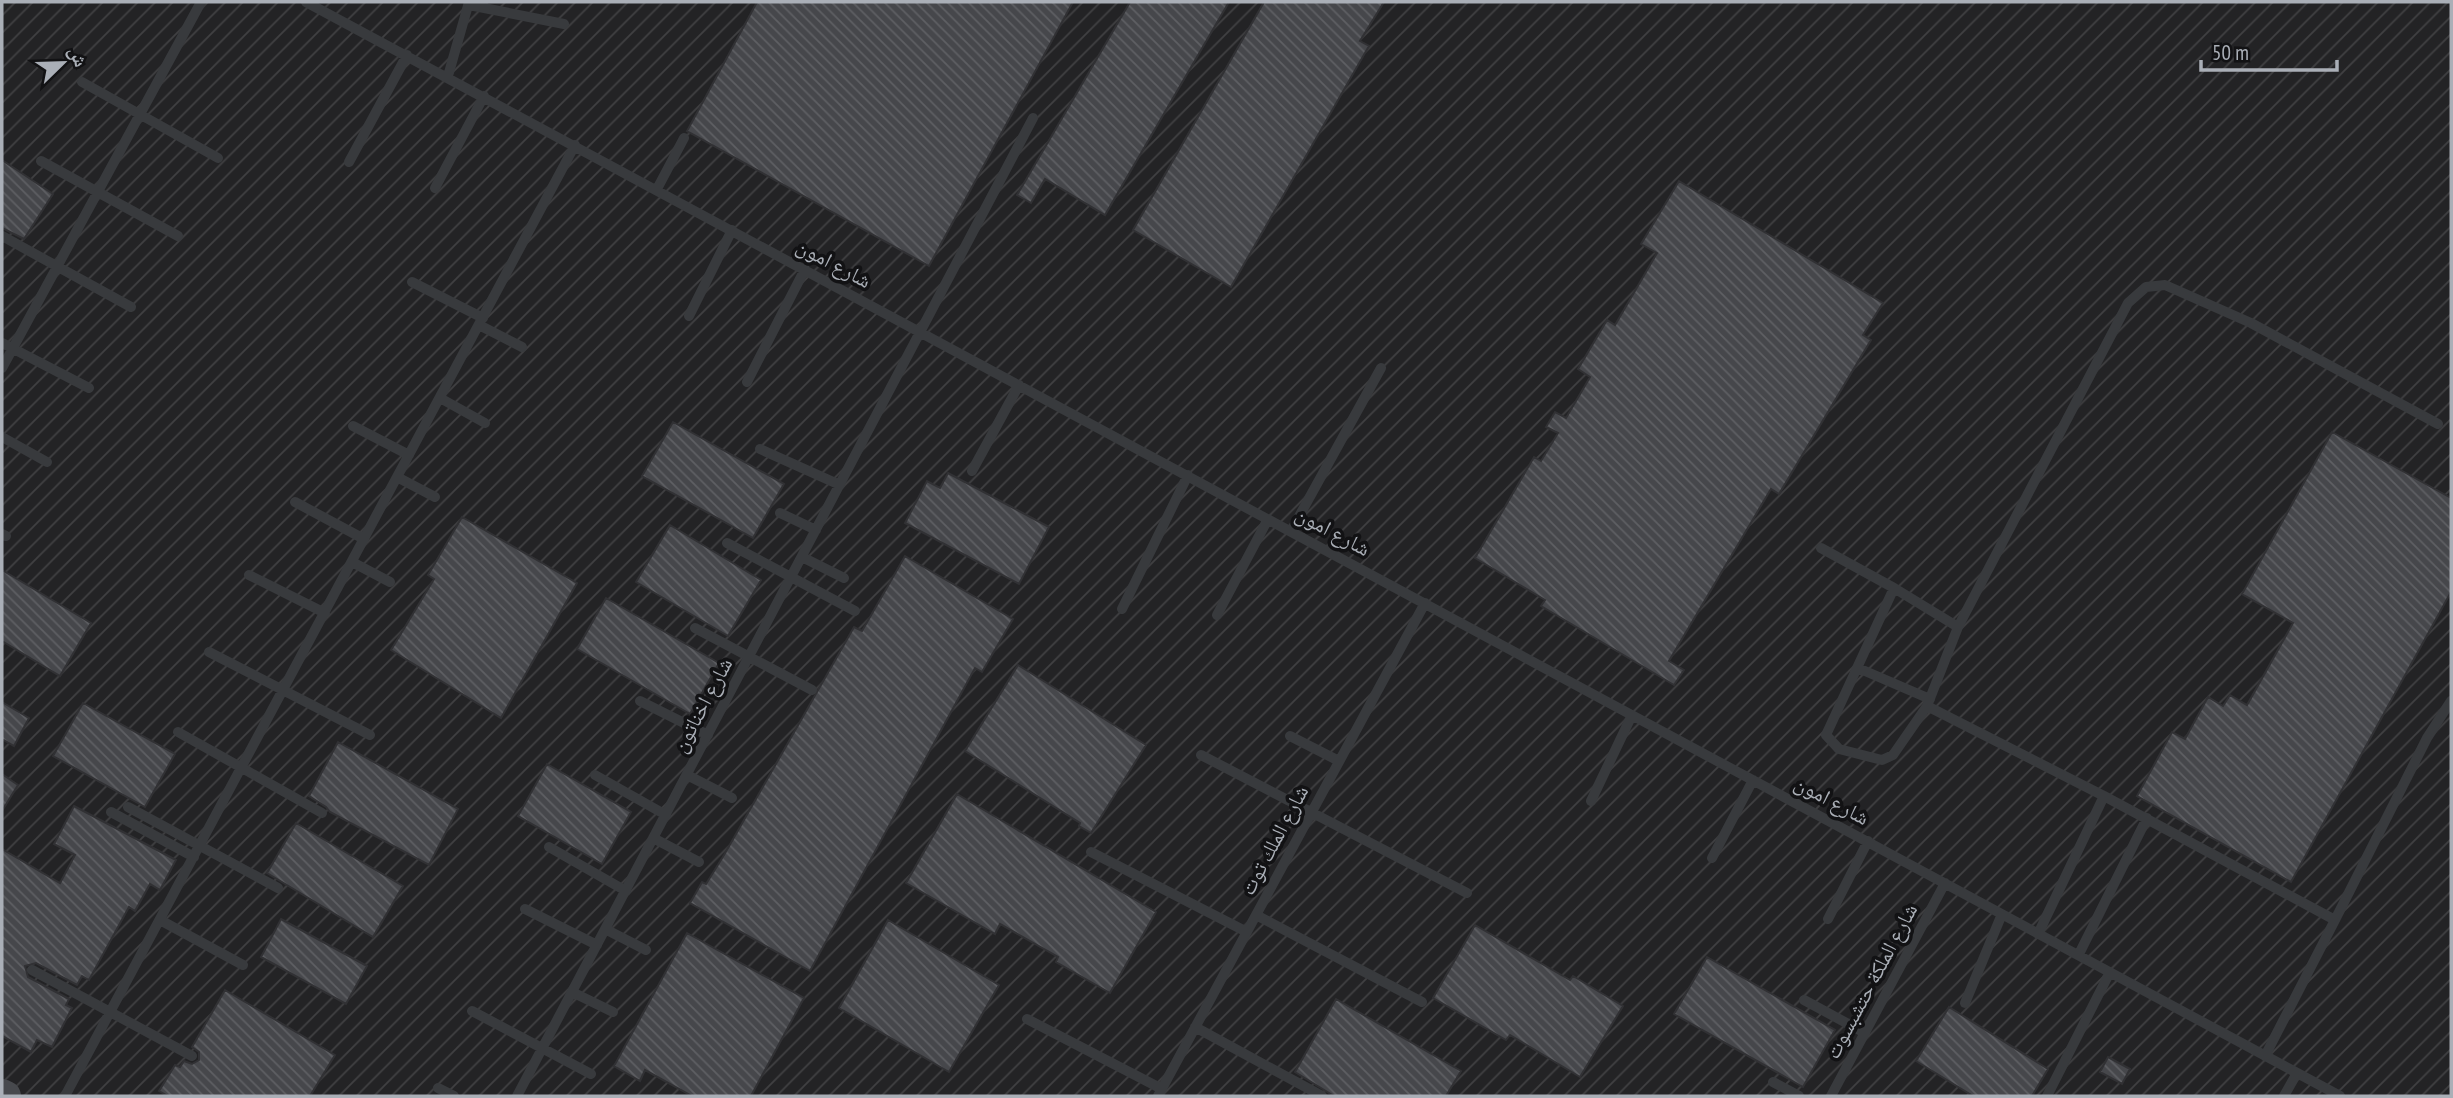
<svg xmlns="http://www.w3.org/2000/svg" width="2453" height="1098" viewBox="0 0 2453 1098" font-family="'PT Sans Narrow','Noto Naskh Arabic',sans-serif">
  <defs>
    <pattern id="industrial-furrows" width="10" height="10" patternUnits="userSpaceOnUse" patternTransform="scale(1.75)"><rect width="10" height="10" fill="#232325"/><path d="M-1 1l2-2M0 10L10 0M9 11l2-2" fill="none" stroke="#404042"/></pattern>
    <pattern id="building-back-hatch" width="6" height="6" patternUnits="userSpaceOnUse" patternTransform="scale(1.75)"><rect width="6" height="6" fill="#46474b"/><path d="M-1 5l2 2M0 0l6 6M5-1l2 2" fill="none" stroke="#5e5f63"/></pattern>
  </defs>
  <rect width="100%" height="100%" fill="#171719"/>
  <!-- industrial -->
  <path fill="url(#industrial-furrows)" d="M2 2H2451V1096H2Z"/>
  <!-- building -->
  <path fill="url(#building-back-hatch)" stroke="#313134" stroke-width="2" d="M757 2H1073L929 266 687 131Z
    M1130 2H1229L1105 215 1045 179 1031 203 1017 195Z
    M1264 2H1384L1360 41 1369 46 1231 287 1133 230Z
    M2 160 53 194 24 239 2 228Z
    M1679 181 1883 303 1863 335 1871 340 1779 494 1771 489 1669 661 1684 670 1674 685 1541 606 1545 600 1475 558 1534 457 1541 461 1558 433 1546 427 1555 412 1566 418 1590 377 1578 369 1607 320 1615 325 1657 253 1641 244Z
    M673 422 784 484 753 538 642 476Z
    M2332 432 2451 498V592L2291 882 2137 796 2172 732 2185 739 2208 697 2223 706 2230 695 2247 705 2293 623 2242 594Z
    M948 473 1049 527 1019 584 905 523 927 481 940 488Z
    M462 517 577 583 501 718 391 650 434 579 428 575Z
    M670 525 761 580 728 636 636 582Z
    M905 556 1013 619 982 672 975 668 810 971 690 903 702 882 706 884 724 855 854 627 862 631Z
    M2 570 91 623 60 676 2 641Z
    M606 598 719 663 690 714 577 649Z
    M1018 665 1146 745 1091 833 1079 826 1080 823 965 751Z
    M2 702 29 718 14 746 2 739Z
    M83 703 175 754 145 807 53 756Z
    M338 742 458 809 429 865 330 812 326 807 309 796Z
    M547 764 631 812 602 864 518 816Z
    M2 774 18 785 2 811Z
    M957 794 1156 912 1110 993 1056 962 1058 957 1000 924 995 934 906 883Z
    M74 806 176 860 160 890 150 884 135 911 129 907 89 980 82 976 77 985 36 963 25 966 28 977 69 999 66 1005 72 1008 52 1047 37 1040 31 1052 2 1036V849L60 883 75 855 54 844Z
    M296 823 403 886 373 937 267 873Z
    M281 919 367 966 346 1004 261 957Z
    M888 920 999 985 949 1072 839 1008Z
    M1475 925 1570 980 1573 976 1623 1006 1580 1077 1510 1035 1506 1040 1433 998Z
    M687 933 804 998 751 1096H692L645 1070 640 1081 614 1066Z
    M1707 957 1835 1030 1803 1087 1674 1014Z
    M225 990 335 1055 310 1096H168L159 1091 175 1065 180 1067 184 1061 192 1064 199 1060V1052L192 1047Z
    M1336 999 1461 1071 1446 1096H1334L1295 1072Z
    M1949 1007 2048 1069 2032 1096H1973L1916 1061Z
    M2108 1057 2130 1069 2122 1084 2100 1072Z"/>
  <g fill="none" stroke-linecap="round" stroke-linejoin="round">
    <!-- lane -->
    <path stroke="#383a3d" stroke-width="10" d="M306 2 2340 1096
      M469 5 564 24
      M448 76 469 2
      M82 82 218 158
      M41 161 178 236
      M349 162 407 55
      M435 188 484 96
      M657 189 684 138
      M2 236 131 307
      M412 282 483 318
      M689 316 732 230
      M479 325 522 347
      M2 343 89 388
      M2 368 201 2
      M747 382 805 269
      M440 398 485 423
      M2438 424 2251 323 2165 285 2146 287 2128 303 1958 627 1927 706 2104 796 2335 920 2427 738 2451 701
      M353 426 409 455
      M2 437 47 462
      M760 449 840 485
      M972 471 1019 385
      M397 477 435 497
      M295 502 364 539
      M780 513 816 530
      M1291 531 1381 368
      M2 534 6 536
      M727 543 855 611
      M1821 548 1894 588 1958 627
      M802 557 844 578
      M352 562 390 582
      M249 575 325 613
      M1894 588 1826 735 1839 749 1882 760 1893 755 1927 706
      M1122 609 1188 475
      M1217 615 1268 519
      M695 628 812 690
      M209 652 370 735
      M1858 668 1930 699
      M640 701 708 735
      M178 732 322 813
      M1290 736 1339 761
      M1201 755 1467 893
      M595 775 666 815
      M687 775 732 798
      M1591 801 1632 715
      M128 807 278 888
      M111 812 194 857
      M653 838 699 862
      M549 847 626 891
      M1091 852 1247 932
      M1712 858 1753 780
      M525 909 597 945
      M1256 915 1422 1002
      M1828 919 1868 841
      M160 920 243 965
      M605 929 646 950
      M2038 934 2104 796
      M2079 954 2147 818
      M32 970 192 1056
      M572 992 613 1012
      M1804 1000 1865 1033
      M1965 1003 2002 914
      M472 1011 591 1074
      M1027 1019 1162 1089
      M1195 1027 1322 1096
      M2265 1056 2335 920
      M1773 1082 1799 1096
      M438 1088 454 1096
      M65 1096 575 145
      M517 1096 1033 118
      M1158 1096 1425 603
      M1831 1096 1945 883
      M2047 1096 2110 972
      M2284 1096 2297 1073"/>
    <!-- secondary -->
    <path stroke="#47494d" stroke-width="30" d="M2 1094 6 1096"/>
  </g>
  <g text-anchor="middle" dominant-baseline="central" stroke-width="7" stroke-linejoin="round" paint-order="stroke">
    <!-- street labels -->
    <g font-size="21" fill="#aaafb7" stroke="#121214">
      <text transform="translate(834 263) rotate(28)">شارع امون</text>
      <text transform="translate(1333 531) rotate(28)">شارع امون</text>
      <text transform="translate(702 705) rotate(-62)">شارع اخناتون</text>
      <text transform="translate(1832 800) rotate(28)">شارع امون</text>
      <text transform="translate(1274 840) rotate(-62)">شارع الملك توت</text>
      <text transform="translate(1871 981) rotate(-62)">شارع الملكة حتشبسوت</text>
    </g>
  </g>
  <!-- border -->
  <rect width="2453" height="1098" fill="none" stroke="#aaafb7" stroke-width="7"/>
  <!-- north arrow -->
  <g transform="translate(63 63) rotate(67)" stroke="#121214" stroke-width="5" paint-order="stroke">
  <path d="M0-5L12 26L0 18L-12 26Z" fill="#aaafb7"/>
  <text y="-10" font-size="19" font-weight="bold" text-anchor="middle" fill="#aaafb7">ش</text>
  </g>
  <!-- scale -->
  <path d="M2201 60v10h136v-10" fill="none" stroke="#aaafb7" stroke-width="3.5"/>
  <text x="2212" y="60" font-size="21" fill="#aaafb7" stroke="#121214" stroke-width="5" paint-order="stroke">50 m</text>
</svg>
